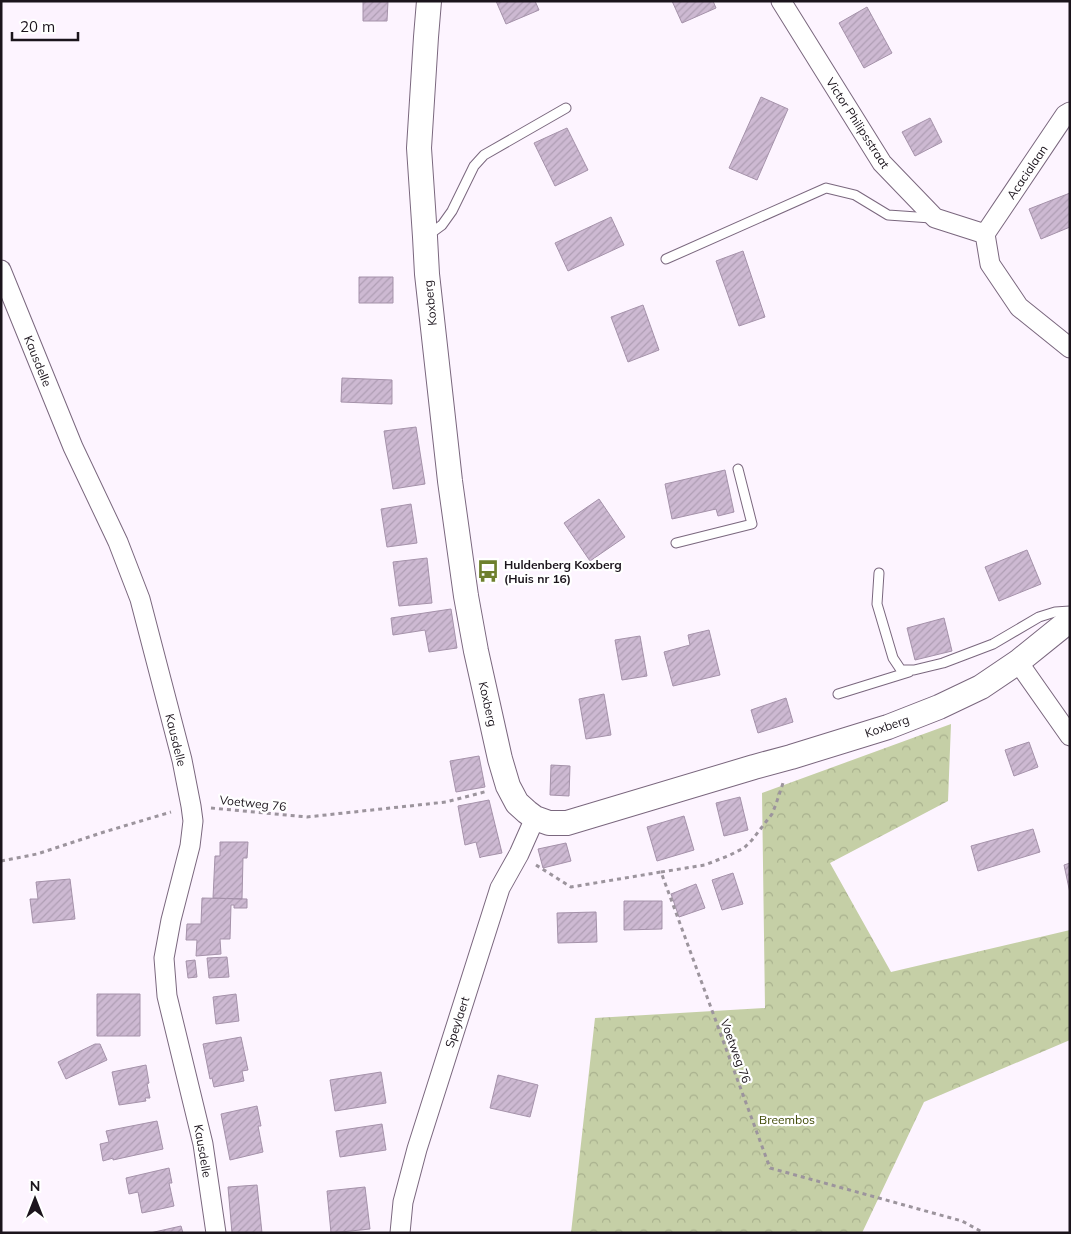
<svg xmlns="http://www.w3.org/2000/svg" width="1071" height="1234" viewBox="0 0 1071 1234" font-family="Mulish,sans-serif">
  <defs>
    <pattern id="forest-crowns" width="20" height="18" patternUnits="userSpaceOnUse" patternTransform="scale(1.25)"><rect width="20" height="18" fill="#c5cfa6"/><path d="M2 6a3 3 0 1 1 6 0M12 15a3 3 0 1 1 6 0" fill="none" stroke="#a9b18e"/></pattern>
    <pattern id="building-hatch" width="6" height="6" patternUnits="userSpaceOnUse" patternTransform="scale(1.25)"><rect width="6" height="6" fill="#cdb9d2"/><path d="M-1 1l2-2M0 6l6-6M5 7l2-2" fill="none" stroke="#af9eb4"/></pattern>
  </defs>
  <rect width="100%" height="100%" fill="#fdf4ff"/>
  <!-- forest -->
  <path fill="url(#forest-crowns)" d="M951 724 948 801 830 863 891 972 1070 930V1040L924 1102 862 1233H571L595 1018 765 1008 762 793Z"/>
  <!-- building -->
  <path fill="url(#building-hatch)" stroke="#a592aa" d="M363 1H388L387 21H363Z
    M496 1H535L539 10 506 24Z
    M672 1H713L716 8 682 23Z
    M867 7 892 53 864 68 839 23Z
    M761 97 788 109 757 180 729 168Z
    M930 118 942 142 915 156 902 132Z
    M567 128 588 170 555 186 534 143Z
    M1070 193V227L1041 239 1029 209Z
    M611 217 624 245 568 271 555 243Z
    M743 251 765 317 739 326 716 261Z
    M359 277H393V303H359Z
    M643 305 659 350 628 362 611 317Z
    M342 378 392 380V404L341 402Z
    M416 427 425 484 393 489 384 431Z
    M725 470 734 512 718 516 716 509 672 519 665 484Z
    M599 499 625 537 590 561 564 523Z
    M411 504 417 543 387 547 381 509Z
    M1027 550 1041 584 999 601 985 567Z
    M427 558 432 603 399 606 393 562Z
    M451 609 457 648 429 652 425 630 393 635 391 618Z
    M944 618 952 651 915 660 907 628Z
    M709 630 720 675 673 686 664 652 690 645 688 635Z
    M640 636 647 676 622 680 615 640Z
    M604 694 611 735 586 739 579 699Z
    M786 698 793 722 758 733 751 710Z
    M1029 742 1038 767 1014 776 1005 750Z
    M479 756 485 787 456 792 450 761Z
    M551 765 570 766 569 796 550 795Z
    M740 797 748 830 724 836 716 803Z
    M489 800 502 853 481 857 480 858 476 842 465 845 458 806Z
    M684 816 694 850 657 861 647 827Z
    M1033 829 1040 852 978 871 971 846Z
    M220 842H248L247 858H243L242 899 213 898 215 856H220Z
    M566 843 571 861 543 868 538 849Z
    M1070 863V893L1064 865Z
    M733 873 743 904 722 910 712 880Z
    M70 879 75 919 33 923 30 899H38L36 882Z
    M696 884 705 908 679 917 671 894Z
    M202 898 247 899V908H234V905H231L230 939H220L221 954 196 956 197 940H186L187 924H201Z
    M624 901H662V929L624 930Z
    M596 912 597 942 558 943 557 913Z
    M227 957 229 977 209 978 207 958Z
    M195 960 197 977 188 978 186 961Z
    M97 994H140V1036H97Z
    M236 994 239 1021 216 1024 213 997Z
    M241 1037 248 1070 242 1071 244 1081 214 1087 212 1078 210 1079 203 1044Z
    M95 1044H100L107 1060 66 1079 58 1062Z
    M146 1065 149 1083 147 1084 150 1098H145L146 1101 119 1105 112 1072Z
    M381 1072 386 1103 335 1111 330 1080Z
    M498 1075 538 1085 530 1117 490 1108Z
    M257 1106 261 1126H258L263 1152 230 1160 221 1114Z
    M157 1121 163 1149 113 1160V1158L103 1161 100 1144 109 1142 106 1131Z
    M382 1124 386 1150 340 1157 336 1131Z
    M169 1168 172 1183H169L174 1206 142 1213 138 1192 129 1194 126 1178Z
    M257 1185 262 1233H232L228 1187Z
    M365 1187 370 1229 331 1233 327 1191Z
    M181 1226 183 1233H150Z"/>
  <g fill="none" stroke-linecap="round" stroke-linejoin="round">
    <defs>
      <path id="service" d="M427 236 442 225 452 211 474 166 484 155 566 108
        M666 259 826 188 855 195 888 215 931 218
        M676 543 752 524 738 469
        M879 573 877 604 893 658 901 670H914L943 663 993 644 1039 617 1055 612 1070 611
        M838 694 909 672"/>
      <path id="minor" d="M781 1 882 163 935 218 985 234
        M985 234 1065 115 1070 112
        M985 234 990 264 1019 307 1070 348
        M1 270 73 447 118 542 140 599 182 760 191 806 193 821 190 846 171 920 164 958 167 996 203 1144 216 1233
        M1018 662 1070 736
        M400 1233 403 1202 417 1149 500 888 519 854 535 818"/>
      <path id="tertiary" d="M429 1 426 37 419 148 425 237 427 274 450 481 466 596 476 651 500 759 508 786 517 803 527 812 535 818 549 823H567L754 767 791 757 888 727 939 707 981 687 1018 662 1070 620"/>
    </defs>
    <!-- service casing -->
    <use href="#service" stroke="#7a677e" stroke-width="11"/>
    <!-- minor casing -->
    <use href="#minor" stroke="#7a677e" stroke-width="21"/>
    <!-- tertiary casing -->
    <use href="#tertiary" stroke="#7a677e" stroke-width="26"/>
    <!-- path -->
    <path stroke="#9c949d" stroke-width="3" stroke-dasharray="4 4" stroke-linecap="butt" d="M211 808 307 817 446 802 488 791
      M1 861 37 854 104 832 171 812
      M536 865 571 887 661 872 770 1168 962 1221 984 1233
      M661 872 705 865 730 855 744 848 752 840 772 814 776 804 783 783"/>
    <!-- service -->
    <use href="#service" stroke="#fff" stroke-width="9"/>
    <!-- minor -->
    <use href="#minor" stroke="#fff" stroke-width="19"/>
    <!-- tertiary -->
    <use href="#tertiary" stroke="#fff" stroke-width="24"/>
  </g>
  <!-- icons -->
  <defs>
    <symbol id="bus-bare" viewBox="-9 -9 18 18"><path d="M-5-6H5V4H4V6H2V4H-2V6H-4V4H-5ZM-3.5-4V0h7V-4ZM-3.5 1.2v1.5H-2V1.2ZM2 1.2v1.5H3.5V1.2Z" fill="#6e7f2d" stroke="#fff" stroke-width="2.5" paint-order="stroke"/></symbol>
  </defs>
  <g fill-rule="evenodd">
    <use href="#bus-bare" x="472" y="555" width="32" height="32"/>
  </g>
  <g text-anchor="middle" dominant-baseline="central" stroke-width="4.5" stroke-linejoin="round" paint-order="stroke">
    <!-- street labels -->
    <g font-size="12" fill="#1b141c" stroke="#fff">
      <text transform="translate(858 123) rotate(57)">Victor Philipsstraat</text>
      <text transform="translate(1027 172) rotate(-56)">Acacialaan</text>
      <text transform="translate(430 303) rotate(-96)">Koxberg</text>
      <text transform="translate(38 361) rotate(68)">Kausdelle</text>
      <text transform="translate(488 704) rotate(77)">Koxberg</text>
      <text transform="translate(887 726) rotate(-19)">Koxberg</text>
      <text transform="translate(176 740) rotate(76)">Kausdelle</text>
      <text transform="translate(253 803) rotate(6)">Voetweg 76</text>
      <text transform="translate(457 1022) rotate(-72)">Speylaert</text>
      <text transform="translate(736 1051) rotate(70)">Voetweg 76</text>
      <text transform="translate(203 1151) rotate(80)">Kausdelle</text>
    </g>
    <!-- poi labels -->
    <g font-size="12" font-weight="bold" fill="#1b141c" stroke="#fff" text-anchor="start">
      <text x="504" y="564">Huldenberg Koxberg<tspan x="504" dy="14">(Huis nr 16)</tspan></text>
    </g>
    <!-- park labels -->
    <g font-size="12" fill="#3e4905" stroke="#fff">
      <text x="787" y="1119">Breembos</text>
    </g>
  </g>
  <!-- border -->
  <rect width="1071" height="1234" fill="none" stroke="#1b141c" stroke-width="5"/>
  <!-- north arrow -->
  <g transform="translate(35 1199)" stroke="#ffffff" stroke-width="4" paint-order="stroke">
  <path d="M0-4L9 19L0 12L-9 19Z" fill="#1b141c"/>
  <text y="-8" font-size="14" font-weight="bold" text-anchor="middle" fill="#1b141c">N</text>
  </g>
  <!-- scale -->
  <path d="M12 32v8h66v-8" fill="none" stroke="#1b141c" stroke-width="2.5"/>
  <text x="20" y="32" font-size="15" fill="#1b141c" stroke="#ffffff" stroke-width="4" paint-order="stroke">20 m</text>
</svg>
